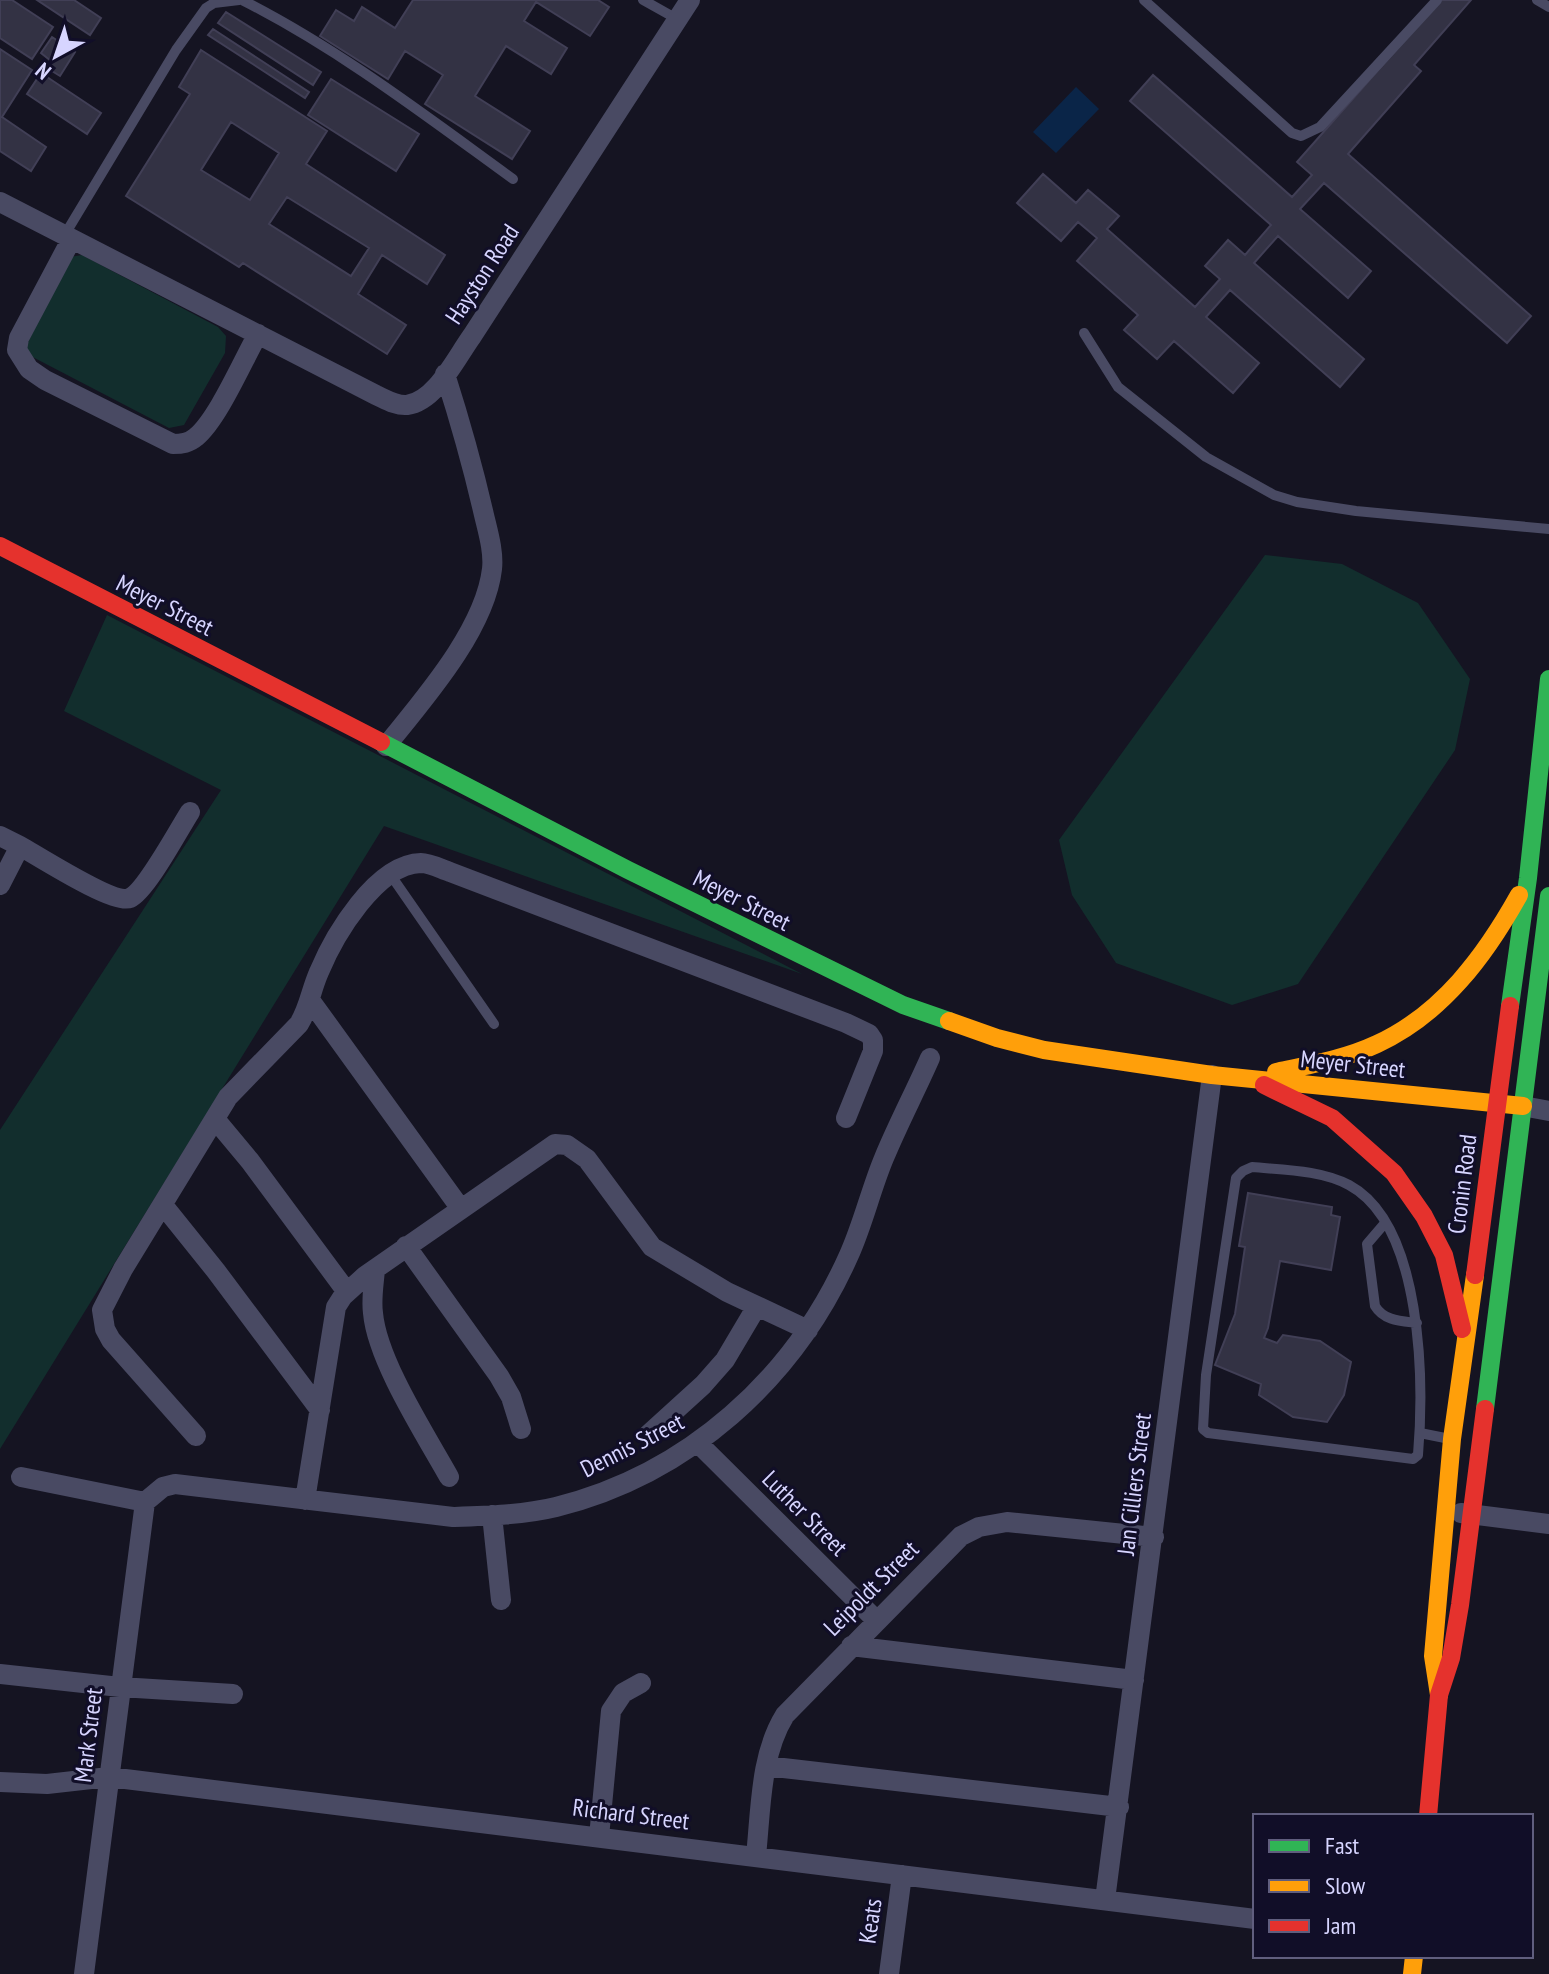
<svg xmlns="http://www.w3.org/2000/svg" width="1549" height="1974" viewBox="0 0 1549 1974" font-family="'PT Sans Narrow',sans-serif">
  <rect width="100%" height="100%" fill="#151422"/>
  <!-- green -->
  <path fill="#122e2d" d="M82 255 218 327 226 336 225 353 184 425 169 428 23 352 70 257Z
    M1265 555 1342 564 1418 603 1470 679 1455 750 1298 984 1232 1005 1116 963 1072 895 1059 840Z
    M107 615 802 974 384 826 0 1449V1130L221 790 64 711Z"/>
  <!-- water -->
  <path fill="#0a2548" d="M1076 87 1099 109 1056 153 1033 132Z"/>
  <!-- building -->
  <path fill="#333244" stroke="#413f56" stroke-width="2" fill-rule="evenodd" d="M0 0H12L53 27 32 59 0 38Z
    M37 0H74L101 18 90 35Z
    M413 0H598L609 7 590 36 536 2 524 21 567 48 551 74 506 46 475 96 530 131 512 159 425 104 443 75 405 51 388 79 320 36 336 10 354 21 362 7 395 28Z
    M1440 0H1471L1414 65 1421 71 1348 154 1531 316 1507 343 1324 183 1300 209 1371 271 1348 298 1278 236 1254 263 1364 359 1340 387 1230 290 1206 317 1259 363 1233 393 1174 341 1157 359 1124 330 1138 315 1077 261 1097 238 1078 222 1061 241 1017 203 1043 174 1076 203 1088 190 1119 216 1107 229 1195 307 1220 279 1205 266 1228 240 1245 255 1271 225 1130 101 1153 75 1292 197 1312 175 1297 162Z
    M226 12 321 72 313 85 218 23Z
    M213 29 309 92 305 98 208 35Z
    M52 37 75 52 60 76 47 68 51 61 41 53Z
    M0 49 32 70 2 117 46 147 31 171 0 151Z
    M201 50 327 131 306 164 445 255 427 284 382 255 358 294 406 325 387 354 243 263 239 267 126 196 190 94 179 87ZM231 122 279 153 250 200 201 170ZM287 197 369 248 351 276 269 224Z
    M41 73 101 113 87 134 27 94Z
    M331 79 419 134 396 171 308 115Z
    M1248 1193 1332 1207 1331 1215 1340 1217 1331 1270 1280 1261 1268 1328 1264 1338 1277 1343 1283 1335 1320 1341 1351 1362 1344 1395 1327 1422 1293 1417 1259 1395 1261 1384 1215 1365 1235 1314 1245 1247 1239 1246Z"/>
  <g fill="none" stroke-linecap="round" stroke-linejoin="round">
    <!-- lane -->
    <path stroke="#494a63" stroke-width="10" d="M242 0C339 49 426 116 513 179
      M643 0 677 19
      M1144 0 1292 133 1301 136 1320 127 1437 0
      M1537 0 1549 7
      M64 236 176 50 206 8 214 3 239 0
      M1084 333 1118 387 1206 457 1274 495 1297 502 1356 511 1549 529
      M390 874 494 1024
      M1252 1167C1284 1170 1321 1170 1349 1185 1423 1225 1424 1382 1418 1455L1413 1459 1208 1433 1203 1429 1206 1375 1236 1178 1243 1171Z
      M1385 1223 1367 1244 1375 1306C1384 1321 1401 1321 1417 1323
      M1420 1433 1450 1439"/>
    <!-- street -->
    <path stroke="#494a63" stroke-width="20" d="M0 202 376 395C385 399 396 406 407 405 436 401 456 358 472 336L690 0
      M71 240 19 338 17 350 29 369 45 380 173 444C182 444 189 443 196 437 218 419 243 360 258 334
      M386 746C423 700 485 630 492 569 494 552 488 532 484 515 473 467 460 421 445 374
      M0 836 20 846 0 885
      M20 846C38 856 114 905 130 898 146 891 179 829 190 812
      M310 1000 461 1209
      M1523 1106 1549 1111
      M215 1119 250 1161 347 1292
      M163 1205 216 1271 320 1410
      M406 1246 499 1376 511 1397 521 1429
      M375 1269C374 1283 371 1299 373 1313 377 1360 425 1434 449 1477
      M648 1435 703 1385 725 1360 757 1306
      M196 1436 111 1340 105 1329 102 1310 123 1269 228 1097 299 1024C309 1008 311 990 319 972 334 936 376 864 421 863 430 863 441 869 450 872L846 1023 869 1034 873 1040V1051L846 1118
      M698 1443 876 1620
      M21 1477 145 1502
      M305 1500 336 1307 343 1296 365 1276 555 1144 567 1145 587 1159 652 1247 727 1292 808 1330
      M145 1502 163 1487 175 1484 453 1517C486 1516 523 1515 556 1507 688 1474 794 1379 849 1255 863 1224 871 1189 884 1158 898 1124 915 1092 930 1058
      M1461 1513 1549 1524
      M492 1515 501 1600
      M851 1646 1134 1680
      M0 1674 120 1687 233 1694
      M766 1766 1119 1807
      M0 1782 47 1784 109 1777 1255 1919
      M599 1837 611 1711 623 1693 641 1683
      M756 1856C761 1809 760 1755 785 1715L961 1536 979 1527 1007 1522 1154 1537
      M1105 1900 1212 1075
      M84 1974 145 1502
      M889 1974 902 1875"/>
    <!-- fast -->
    <path stroke="#30b455" stroke-width="18" d="M381 742 628 870 903 1005 949 1021
      M1510 1006 1528 878 1549 679
      M1485 1409 1549 896"/>
    <!-- slow -->
    <path stroke="#ff9f0a" stroke-width="18" d="M949 1021 997 1038 1044 1050 1212 1075 1523 1106
      M1276 1072C1310 1065 1345 1059 1377 1044 1442 1014 1485 956 1519 895
      M1439 1695 1433 1656 1452 1439 1475 1275
      M1412 1974 1414 1956"/>
    <!-- jam -->
    <path stroke="#e5322d" stroke-width="18" d="M0 546 381 742
      M1264 1085 1332 1118 1394 1173 1424 1216 1444 1255 1462 1329
      M1475 1275 1510 1006
      M1428 1816 1439 1695 1451 1658 1460 1605 1485 1409"/>
  </g>
  <g text-anchor="middle" dominant-baseline="central" stroke-width="6" stroke-linejoin="round" paint-order="stroke">
    <!-- street labels -->
    <g font-size="24" fill="#d7d5ff" stroke="#110e28">
      <text transform="translate(482 274) rotate(-57)">Hayston Road</text>
      <text transform="translate(165 605) rotate(27)">Meyer Street</text>
      <text transform="translate(742 900) rotate(27)">Meyer Street</text>
      <text transform="translate(1353 1064) rotate(6)">Meyer Street</text>
      <text transform="translate(1462 1184) rotate(-83)">Cronin Road</text>
      <text transform="translate(632 1445) rotate(-27)">Dennis Street</text>
      <text transform="translate(1134 1484) rotate(-83)">Jan Cilliers Street</text>
      <text transform="translate(805 1513) rotate(45)">Luther Street</text>
      <text transform="translate(871 1588) rotate(-45)">Leipoldt Street</text>
      <text transform="translate(88 1735) rotate(-83)">Mark Street</text>
      <text transform="translate(631 1814) rotate(7)">Richard Street</text>
      <text transform="translate(870 1921) rotate(-82)">Keats</text>
    </g>
  </g>
  <!-- legend -->
  <rect x="1253" y="1814" width="280" height="144" fill="#110e28" stroke="#605e7e" stroke-width="2"/>
  <rect x="1269" y="1840" width="40" height="12" fill="#30b455" stroke="#605e7e" stroke-width="2"/>
  <text x="1325" y="1854" font-size="24" fill="#d7d5ff">Fast</text>
  <rect x="1269" y="1880" width="40" height="12" fill="#ff9f0a" stroke="#605e7e" stroke-width="2"/>
  <text x="1325" y="1894" font-size="24" fill="#d7d5ff">Slow</text>
  <rect x="1269" y="1920" width="40" height="12" fill="#e5322d" stroke="#605e7e" stroke-width="2"/>
  <text x="1325" y="1934" font-size="24" fill="#d7d5ff">Jam</text>
  <!-- north arrow -->
  <g transform="translate(56 56) rotate(220)" stroke="#110e28" stroke-width="6" paint-order="stroke">
  <path d="M0-6L14 30L0 20L-14 30Z" fill="#d7d5ff"/>
  <text y="-12" font-size="22" font-weight="bold" text-anchor="middle" fill="#d7d5ff">N</text>
  </g>
</svg>
